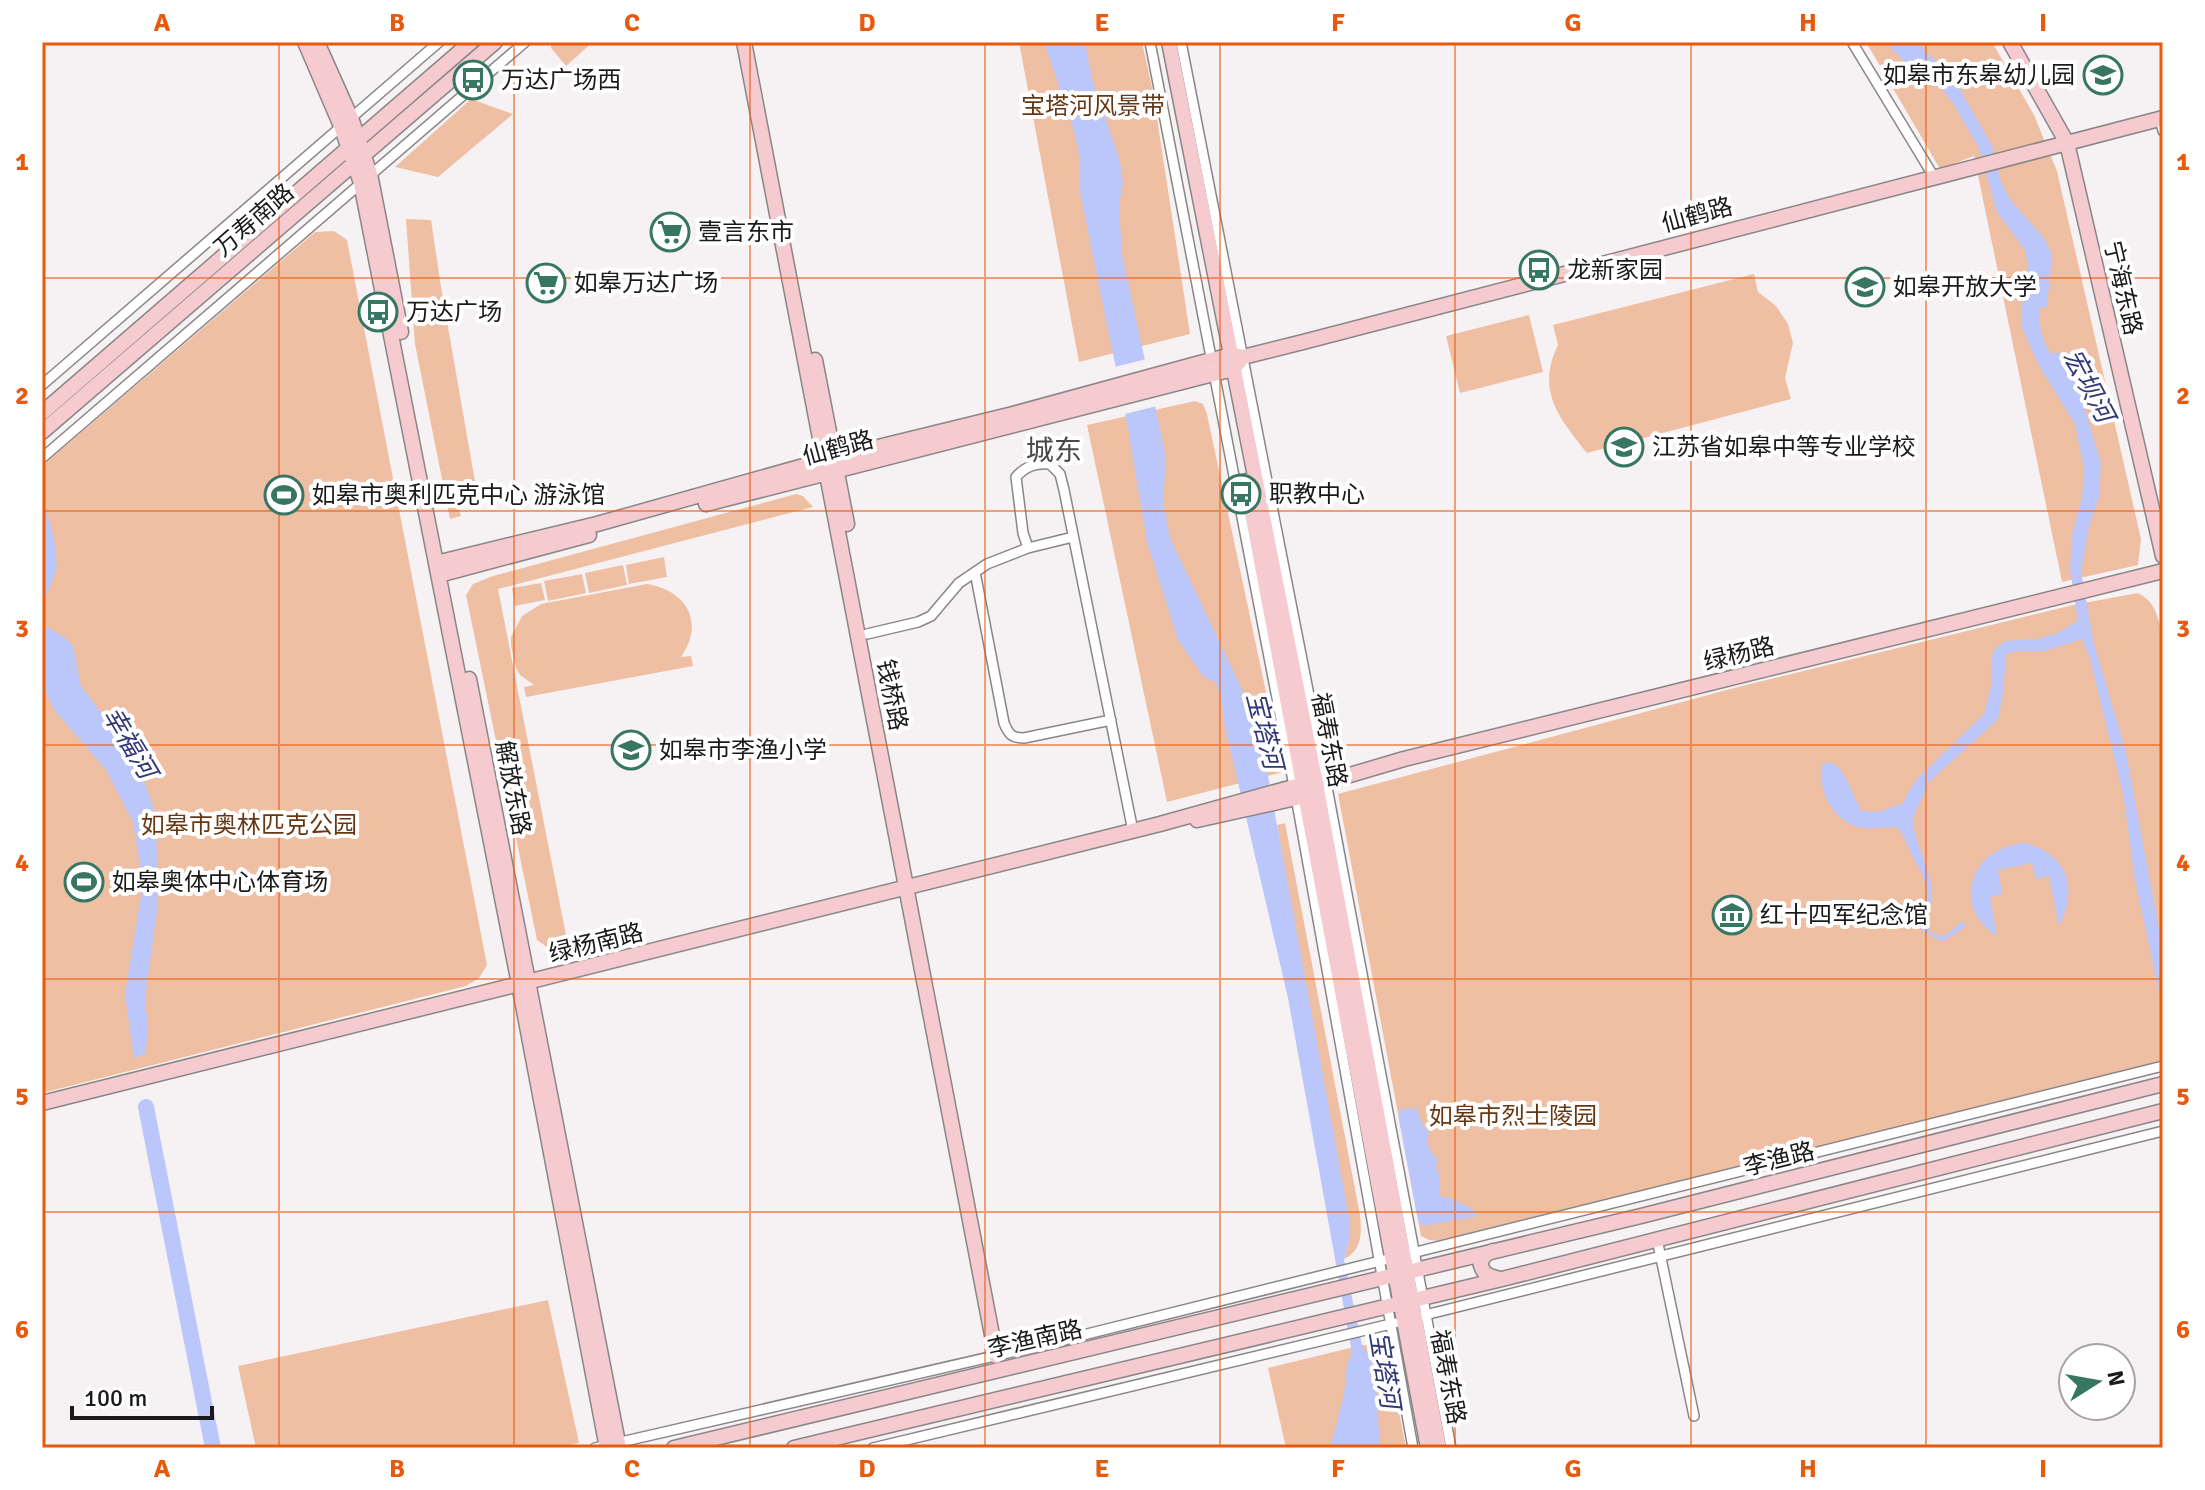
<svg xmlns="http://www.w3.org/2000/svg" width="2205" height="1490" viewBox="0 0 2205 1490" font-family="Signika,'Noto Sans SC',sans-serif">
  <rect width="100%" height="100%" fill="#f6f2f4"/>
  <!-- green -->
  <path fill="#efbfa3" d="M552 42H593L566 66 551 48Z
    M1019 42H1142L1153 92 1190 334 1079 362Z
    M1866 42H1992L2034 115 2057 171 2141 539 2138 565 2062 582 1974 156 1940 169Z
    M471 99 513 114 438 177 395 167Z
    M406 219 431 220 441 287 476 487 455 496 461 516 450 519 415 344Z
    M334 231 347 240 487 965 479 978 466 986 42 1093V466L315 232Z
    M1754 274 1758 292 1776 306 1788 324 1793 343 1785 378 1791 399 1587 453C1558 417 1536 390 1558 345L1553 325Z
    M1529 315 1543 372 1460 393 1446 336Z
    M1195 401 1203 404 1207 414 1283 772 1167 802 1087 425Z
    M796 494 803 496 813 507 498 589 566 935H570L571 944 547 947 537 940 466 595 473 584 493 576Z
    M664 557 667 577 629 584 626 565Z
    M623 565 627 585 589 593 585 573Z
    M582 574 586 593 548 601 544 581Z
    M541 583 545 600 515 606 512 588Z
    M647 584C687 590 705 623 681 657L691 656 693 666 526 697 524 687 534 685 520 675 516 668 511 646V637L522 616 541 604Z
    M2138 593C2158 603 2159 622 2163 643V1061L1442 1241 1429 1240 1421 1236 1338 794 1738 687 2073 605Z
    M1285 823 1360 1215C1362 1234 1362 1250 1344 1259L1349 1241 1277 825Z
    M548 1300 579 1443 553 1448H256L238 1366Z
    M1362 1345 1384 1346 1387 1351 1406 1448H1286L1268 1368Z"/>
  <!-- water -->
  <path fill="#bbc6fb" d="M1044 42H1085L1092 79 1119 158 1123 182 1119 207 1122 255 1166 457 1163 503 1170 538 1245 696 1255 723 1268 776 1350 1223 1349 1241 1344 1260 1362 1345 1375 1367 1380 1448H1330L1344 1395 1347 1364 1352 1353 1288 998 1223 718 1222 701 1216 683 1203 676 1178 640 1147 542 1127 423 1080 192V160L1073 127Z
    M1885 42H1920L1923 49 1953 77 1992 146 2001 182 2011 201 2044 238 2052 255 2047 307 2039 308C2039 325 2041 340 2051 354L2059 352 2078 386 2101 463 2099 497 2089 526 2081 572 2094 644 2125 748 2163 951V1011L2134 875 2124 798 2090 659 2082 639 2044 651H2018L2006 654 2003 694 1998 719 1928 783C1925 797 1912 812 1913 823 1915 844 1930 867 1932 890 1934 912 1915 915 1934 935L1945 936 1959 924 1966 922 1965 927 1944 941C1930 939 1922 927 1909 924 1890 920 1858 938 1857 906L1861 902 1868 903 1888 918C1898 916 1913 916 1920 909 1937 895 1919 869 1912 855 1906 844 1905 836 1897 827 1886 827 1875 829 1864 828 1835 825 1817 792 1822 765L1829 762C1846 766 1852 797 1862 811L1878 812 1902 804 1915 781 1984 714 1992 683 1991 665 1993 651 2005 641 2038 639 2060 632 2078 620 2070 570 2072 535 2082 497 2084 469 2075 424 2039 366 2022 328 2021 312 2028 267 2025 250 1997 212 1979 148 1953 103 1941 88 1908 65Z
    M42 499C48 515 61 557 55 573 48 595 39 601 46 627L64 637 73 646 81 686 129 749 139 768 156 814 158 903 145 998 148 1029 145 1054 134 1058 125 994 143 884 133 822 106 770 55 711 42 685Z
    M2026 843C2067 855 2079 887 2059 926L2049 876 2036 879 2032 863 1998 870 2002 894 1990 897 1997 936C1950 907 1970 846 2026 843Z
    M1416 1108 1423 1125 1429 1132C1424 1147 1431 1149 1438 1161L1436 1167 1440 1178 1439 1196 1453 1199 1475 1211 1477 1214 1474 1217 1423 1226 1418 1221 1398 1114 1402 1109Z"/>
  <!-- pier -->
  <path fill="#f6f2f4" d="M1147 359 1157 406 1121 415 1110 368Z"/>
  <g fill="none" stroke-linecap="round" stroke-linejoin="round">
    <!-- river -->
    <path stroke="#bbc6fb" stroke-width="16" d="M146 1107 213 1448"/>
    <defs>
      <path id="street" d="M1150 42 1294 786 1413 1448
        M1181 42 1326 782 1451 1448
        M1852 42 1934 177
        M2160 119 2163 131
        M42 385 439 42
        M42 458 525 42
        M1028 548 1023 533 1016 477C1026 466 1035 463 1050 464L1060 474 1064 490 1133 831
        M975 572 1004 723C1009 735 1012 738 1024 738L1111 720
        M867 634 918 622 931 616 959 583 987 564 1028 548 1073 537
        M1657 1239 1694 1416
        M1421 1316 2163 1131
        M595 1448 1055 1342 2163 1066
        M873 1448 1395 1323"/>
      <path id="secondary" d="M305 42 341 126 361 183 519 984 607 1448
        M317 42 351 118 370 174 401 332
        M744 42 996 1356
        M1169 42 1317 789 1439 1448
        M2010 42 2067 143 2163 556
        M815 360 847 524
        M42 413 471 42
        M42 432 495 42
        M1246 481 1428 1448
        M706 504 1225 371 1234 368 1240 361
        M436 563 597 524 825 460 1013 414 1211 360 1232 355 1243 357 1303 342 2163 118
        M439 575 589 535
        M469 679 619 1448
        M1197 820 1296 798 1313 791
        M42 1103 1160 824 1304 784 1326 782 1404 759 2163 571
        M1493 1251 1486 1254 1480 1262C1483 1275 1488 1276 1500 1279
        M674 1448 1641 1216 2163 1084
        M794 1448 1502 1279 2163 1111"/>
    </defs>
    <!-- street casing -->
    <use href="#street" stroke="#8a8688" stroke-width="12"/>
    <!-- secondary casing -->
    <use href="#secondary" stroke="#8a8688" stroke-width="17"/>
    <!-- street -->
    <use href="#street" stroke="#fff" stroke-width="9"/>
    <!-- secondary -->
    <use href="#secondary" stroke="#f5cbcf" stroke-width="14"/>
  </g>
  <!-- grid -->
  <path fill="none" stroke="#e8590c" stroke-width="2" stroke-opacity="0.55" d="M279 42V1448M514 42V1448M750 42V1448M985 42V1448M1220 42V1448M1455 42V1448M1691 42V1448M1926 42V1448M42 278H2163M42 511H2163M42 745H2163M42 979H2163M42 1212H2163"/>
  <!-- icons -->
  <defs>
    <symbol id="school-ring" viewBox="-11 -11 22 22"><circle r="9.5" fill="#fff" stroke="#367663" stroke-width="1.5"/><path d="M0-5L7-2L0 1L-7-2ZM-4 1L0 2.5L4 1V4Q0 6-4 4Z" fill="#367663"/></symbol>
    <symbol id="bus-ring" viewBox="-11 -11 22 22"><circle r="9.5" fill="#fff" stroke="#367663" stroke-width="1.5"/><path d="M-5-6H5V4H4V6H2V4H-2V6H-4V4H-5ZM-3.5-4V0h7V-4ZM-3.5 1.2v1.5H-2V1.2ZM2 1.2v1.5H3.5V1.2Z" fill="#367663"/></symbol>
    <symbol id="supermarket-ring" viewBox="-11 -11 22 22"><circle r="9.5" fill="#fff" stroke="#367663" stroke-width="1.5"/><path d="M-6-5.5h2.5l.6 2H6L4.5 2H-2.5L-4.4-4H-6ZM-1.5 3.2a1.3 1.3 0 1 0 .1 0ZM3 3.2a1.3 1.3 0 1 0 .1 0Z" fill="#367663"/></symbol>
    <symbol id="stadium-ring" viewBox="-11 -11 22 22"><circle r="9.5" fill="#fff" stroke="#367663" stroke-width="1.5"/><path d="M0-5a6.5 5 0 1 0 0 10a6.5 5 0 1 0 0-10ZM-3.5-1.8h7v3.6h-7Z" fill="#367663"/></symbol>
    <symbol id="museum-ring" viewBox="-11 -11 22 22"><circle r="9.5" fill="#fff" stroke="#367663" stroke-width="1.5"/><path d="M0-6L6-3V-2H-6V-3ZM-5-1h2V3h-2ZM-1-1h2V3h-2ZM3-1h2V3H3ZM-6 4H6V6H-6Z" fill="#367663"/></symbol>
  </defs>
  <g fill-rule="evenodd">
    <use href="#school-ring" x="2081" y="53" width="44" height="44"/>
    <use href="#bus-ring" x="451" y="58" width="44" height="44"/>
    <use href="#supermarket-ring" x="648" y="210" width="44" height="44"/>
    <use href="#bus-ring" x="1517" y="248" width="44" height="44"/>
    <use href="#supermarket-ring" x="524" y="261" width="44" height="44"/>
    <use href="#school-ring" x="1843" y="265" width="44" height="44"/>
    <use href="#bus-ring" x="356" y="290" width="44" height="44"/>
    <use href="#school-ring" x="1602" y="425" width="44" height="44"/>
    <use href="#bus-ring" x="1219" y="472" width="44" height="44"/>
    <use href="#stadium-ring" x="262" y="473" width="44" height="44"/>
    <use href="#school-ring" x="609" y="728" width="44" height="44"/>
    <use href="#stadium-ring" x="62" y="860" width="44" height="44"/>
    <use href="#museum-ring" x="1710" y="893" width="44" height="44"/>
  </g>
  <g text-anchor="middle" dominant-baseline="central" stroke-width="8" stroke-linejoin="round" paint-order="stroke">
    <!-- poi labels -->
    <g font-size="24" fill="#1b1a1b" stroke="#fff" text-anchor="start">
      <text x="2075" y="75" text-anchor="end">如皋市东皋幼儿园</text>
      <text x="501" y="80">万达广场西</text>
      <text x="698" y="232">壹言东市</text>
      <text x="1567" y="270">龙新家园</text>
      <text x="574" y="283">如皋万达广场</text>
      <text x="1893" y="287">如皋开放大学</text>
      <text x="406" y="312">万达广场</text>
      <text x="1652" y="447">江苏省如皋中等专业学校</text>
      <text x="1269" y="494">职教中心</text>
      <text x="312" y="495">如皋市奥利匹克中心 游泳馆</text>
      <text x="659" y="750">如皋市李渔小学</text>
      <text x="112" y="882">如皋奥体中心体育场</text>
      <text x="1760" y="915">红十四军纪念馆</text>
    </g>
    <!-- park labels -->
    <g font-size="24" fill="#673713" stroke="#fff">
      <text x="1093" y="106">宝塔河风景带</text>
      <text x="249" y="825">如皋市奥林匹克公园</text>
      <text x="1513" y="1116">如皋市烈士陵园</text>
    </g>
    <!-- street labels -->
    <g font-size="24" fill="#1b1a1b" stroke="#fff">
      <text transform="translate(1697 215) rotate(-15)">仙鹤路</text>
      <text transform="translate(254 220) rotate(-41)">万寿南路</text>
      <text transform="translate(2123 288) rotate(77)">宁海东路</text>
      <text transform="translate(838 448) rotate(-15)">仙鹤路</text>
      <text transform="translate(1739 654) rotate(-14)">绿杨路</text>
      <text transform="translate(892 695) rotate(79)">钱桥路</text>
      <text transform="translate(1329 740) rotate(79)">福寿东路</text>
      <text transform="translate(513 788) rotate(79)">解放东路</text>
      <text transform="translate(596 943) rotate(-14)">绿杨南路</text>
      <text transform="translate(1779 1159) rotate(-14)">李渔路</text>
      <text transform="translate(1035 1339) rotate(-13)">李渔南路</text>
      <text transform="translate(1448 1377) rotate(79)">福寿东路</text>
    </g>
    <!-- water labels -->
    <g font-size="26" font-style="italic" fill="#313876" stroke="#fff">
      <text transform="translate(2088 386) rotate(62)">宏坝河</text>
      <text transform="translate(1264 731) rotate(76)">宝塔河</text>
      <text transform="translate(129 743) rotate(59)">幸福河</text>
      <text transform="translate(1384 1370) rotate(81)">宝塔河</text>
    </g>
    <!-- quarter labels -->
    <g font-size="28" fill="#4b484a" stroke="#fff">
      <text x="1054" y="451">城东</text>
    </g>
  </g>
  <!-- border -->
  <rect width="2205" height="1490" fill="none" stroke="#ffffff" stroke-width="88"/>
  <!-- north arrow -->
  <g transform="translate(2097 1382) rotate(79)"><circle r="38" fill="#ffffff" stroke="#a4a3a4" stroke-width="2"/>
  <path d="M0-6L14 30L0 20L-14 30Z" fill="#367663"/>
  <text y="-12" font-size="22" font-weight="bold" text-anchor="middle" fill="#1b1a1b">N</text>
  </g>
  <!-- scale -->
  <path d="M72 1406v12h140v-12" fill="none" stroke="#1b1a1b" stroke-width="4"/>
  <text x="84" y="1406" font-size="24" fill="#1b1a1b" stroke="#ffffff" stroke-width="6" paint-order="stroke">100 m</text>
  <rect x="44" y="44" width="2117" height="1402" fill="none" stroke="#e8590c" stroke-width="3"/>
  <g font-size="26" text-anchor="middle" font-weight="bold" fill="#e8590c">
    <text x="162" y="31">A</text>
    <text x="397" y="31">B</text>
    <text x="632" y="31">C</text>
    <text x="867" y="31">D</text>
    <text x="1102" y="31">E</text>
    <text x="1338" y="31">F</text>
    <text x="1573" y="31">G</text>
    <text x="1808" y="31">H</text>
    <text x="2043" y="31">I</text>
    <text x="22" y="170">1</text>
    <text x="2183" y="170">1</text>
    <text x="22" y="404">2</text>
    <text x="2183" y="404">2</text>
    <text x="22" y="637">3</text>
    <text x="2183" y="637">3</text>
    <text x="22" y="871">4</text>
    <text x="2183" y="871">4</text>
    <text x="22" y="1105">5</text>
    <text x="2183" y="1105">5</text>
    <text x="22" y="1338">6</text>
    <text x="2183" y="1338">6</text>
    <text x="162" y="1477">A</text>
    <text x="397" y="1477">B</text>
    <text x="632" y="1477">C</text>
    <text x="867" y="1477">D</text>
    <text x="1102" y="1477">E</text>
    <text x="1338" y="1477">F</text>
    <text x="1573" y="1477">G</text>
    <text x="1808" y="1477">H</text>
    <text x="2043" y="1477">I</text>
  </g>
</svg>
